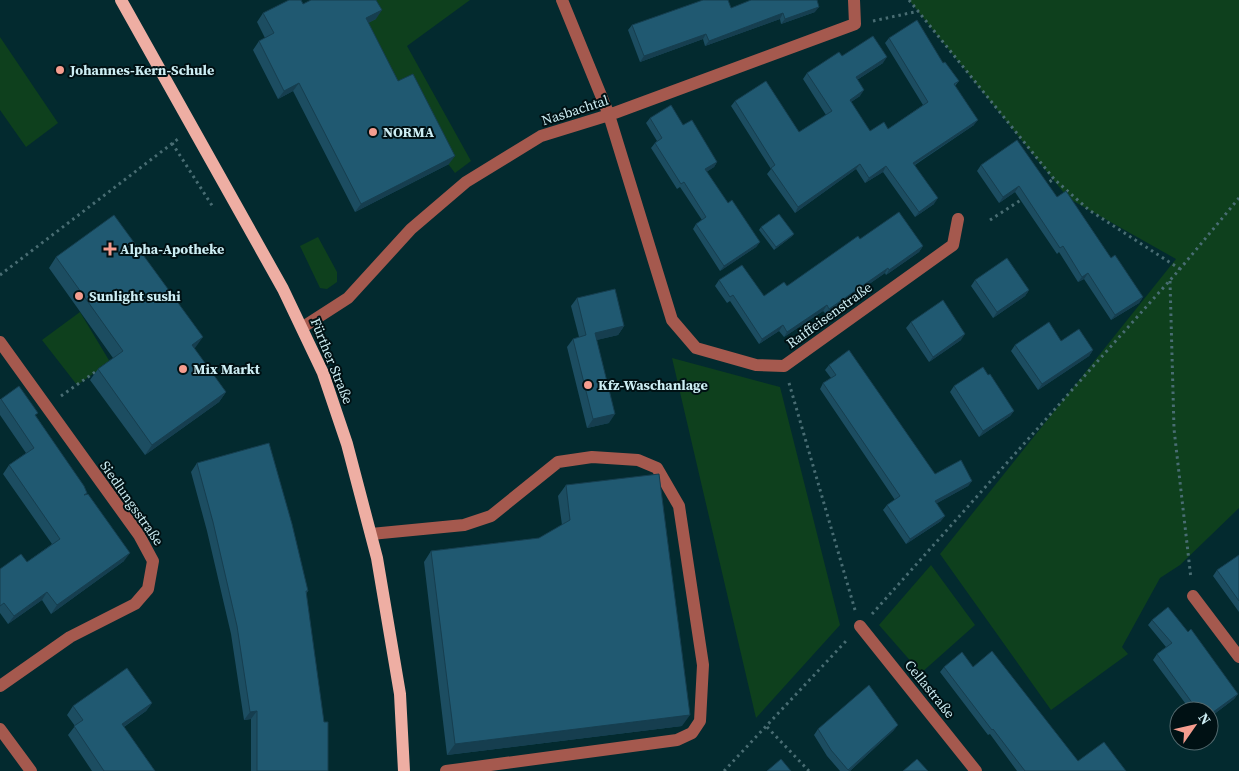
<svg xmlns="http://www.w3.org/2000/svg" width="1239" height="771" viewBox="0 0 1239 771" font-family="'Source Serif 4',serif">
  <rect width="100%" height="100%" fill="#032a2f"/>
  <!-- green -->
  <path fill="#0e401d" d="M366 0H470L407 46 471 161 455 173 392 90 360 27Z
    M909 0H1239V508L1180 565 1160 578 1122 647 1128 654 1051 710 940 554 1176 259 1068 198Z
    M0 37 58 123 26 147 0 110Z
    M318 237 337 272V282L327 289 320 288 300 246Z
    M80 312 110 362 77 385 42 340Z
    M672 358 780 387 840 625 756 718Z
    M931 565 975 625 921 673 879 625Z"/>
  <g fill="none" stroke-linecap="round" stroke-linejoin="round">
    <!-- path -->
    <path stroke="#496d73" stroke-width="3" stroke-dasharray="2.5 4" stroke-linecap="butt" d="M909 0 1054 179 1089 210 1180 269
      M873 21 919 11
      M172 143 213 207
      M1044 185 1054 179
      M990 220 1024 198
      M0 275 178 139
      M1170 281 1174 429 1191 579
      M789 383 855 610
      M61 396 98 370
      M872 614 1180 269 1239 198
      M767 727 809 771
      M724 771 847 640"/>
    <!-- minor -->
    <path stroke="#a5594e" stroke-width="12" d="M562 0 609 115 672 320 696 348 756 365 784 366 953 245 958 219
      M303 327 348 298 411 229 466 182 541 136 609 115 855 24 854 0
      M0 342 139 535 153 561 148 589 135 604 70 637 0 686
      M371 534 464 525 491 516 558 462 592 457 638 460 657 468 679 506 703 665 700 721 692 733 677 740 446 771
      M1193 596 1239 657
      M860 626 976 771
      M0 729 31 771"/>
    <!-- major -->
    <path stroke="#eeaea3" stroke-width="12" d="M121 0 283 289 323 373 347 444 377 558 400 694 404 771"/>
  </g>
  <!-- wall -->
  <path fill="#1c4d61" d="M303 4 376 19 368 23 398 81 449 164 355 212 293 91 278 99 253 50 259 41 265 38 257 22 263 13Z
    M731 8 815 12 781 24 780 19 705 46 703 39 640 62 628 30 632 25Z
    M889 38 943 63 959 81 955 86 974 125 915 165 934 204 915 217 883 172 865 183 856 169 795 213 767 174 771 169 731 106 735 101 799 132 826 115 803 79 807 73 842 56 883 63 857 80 860 96 851 102 870 131 888 129 923 105 885 43Z
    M650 118 683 125 717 162 714 167 706 172 728 203 760 242 756 247 720 271 693 229 696 224 702 220 680 187 677 189 651 148 655 143 657 141 646 123Z
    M981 165 1057 197 1111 258 1143 297 1139 303 1111 320 1084 279 1078 282 1059 252 1057 254 1015 192 999 203 977 171Z
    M761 227 794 234 791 237 774 250 759 230Z
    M860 239 923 246 919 252 886 275 885 273 826 314 823 311 784 337 779 331 759 344 730 301 727 303 715 286 719 280 764 296 787 286Z
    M56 257 195 348 194 349 226 392 219 402 145 455 90 380 98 369 113 358 49 268Z
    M975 280 1029 290 1025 296 993 318 971 286Z
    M577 298 624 326 618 335 596 340 609 423 587 428 567 347 573 339 579 337 571 306Z
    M911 322 961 340 929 362 906 328Z
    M1061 341 1093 350 1089 356 1038 390 1011 351 1015 345Z
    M829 365 935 474 972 481 968 486 937 503 941 521 906 544 883 510 887 505 895 500 820 389 823 383 831 378 825 370Z
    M988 375 1014 411 1010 416 979 437 950 392 954 386Z
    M0 399H1L36 416 87 493 86 495 124 561 51 614 42 600 8 624 0 613V569L27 562 52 544 3 474 9 465 26 453 0 415Z
    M197 463 308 591 306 594 328 771H251V719L244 720 231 634 207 531 191 472Z
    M566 485 682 726 447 755 424 562 431 551 539 538 562 525 558 496Z
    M1239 555V612L1213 576 1217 570Z
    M1152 620 1238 694 1234 699 1209 718V711H1191L1153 660 1157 654 1166 647 1148 625Z
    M944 667H973L1078 761 1126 771H1017L990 734 988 735 940 672Z
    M152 703 146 711 124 727 155 771H92L68 735 75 726 67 715 73 706Z
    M898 725 893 731 850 771H840L827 756 814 735 818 729Z"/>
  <!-- shaded-wall -->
  <path fill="#163e4f" d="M819 7 815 12 781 24 785 19Z
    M382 10 376 19 360 27 366 18Z
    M783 13 780 19 705 46 709 41Z
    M706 34 703 39 640 62 644 56Z
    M887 57 883 63 852 83 856 77Z
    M299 83 293 91 278 99 284 91Z
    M864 90 860 96 846 105 850 100Z
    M978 120 974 125 909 168 913 163Z
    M455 156 449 164 355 212 361 204Z
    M717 162 714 167 702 175 705 169Z
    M860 164 856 169 795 213 798 207Z
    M886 166 883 172 865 183 869 178Z
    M1019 186 1015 192 999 203 1003 197Z
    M938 198 934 204 915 217 919 212Z
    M794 234 791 237 774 250 776 247Z
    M760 242 756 247 720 271 724 266Z
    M923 246 919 252 886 275 889 270Z
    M888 268 885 273 826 314 829 309Z
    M1088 273 1084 279 1078 282 1082 277Z
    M1029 290 1025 296 993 318 997 312Z
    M1143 297 1139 303 1111 320 1115 315Z
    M827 305 823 311 784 337 787 332Z
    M783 325 779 331 759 344 762 339Z
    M624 326 618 335 589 342 595 333Z
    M965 334 961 340 929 362 933 357Z
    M203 337 195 348 184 356 192 345Z
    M1093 350 1089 356 1038 390 1042 384Z
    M226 392 219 402 145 455 152 445Z
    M1014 411 1010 416 979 437 983 431Z
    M615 414 609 423 587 428 593 419Z
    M972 481 968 486 932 506 935 501Z
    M945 516 941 521 906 544 910 539Z
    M130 553 124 561 51 614 57 605Z
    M47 592 42 600 8 624 14 616Z
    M1238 694 1234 699 1209 718V715Z
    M152 703 146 711 116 732 122 724Z
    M257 711 251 719 244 720 250 712Z
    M690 715 682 726 447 755 455 744Z
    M898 725 893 731 850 771H848Z"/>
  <!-- building -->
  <path fill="#205971" stroke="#163e4f" d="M289 0H301L303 4 311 0H376L382 10 366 18 398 81 413 74 455 156 361 204 299 83 284 91 259 41 274 33 263 13Z
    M703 0H728L731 8 751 0H817L819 7 785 19 783 13 709 41 706 34 644 56 632 25Z
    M917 20 943 63 945 62 959 81 954 84 978 120 913 163 938 198 919 212 886 166 869 178 860 164 798 207 771 168 775 165 735 101 766 81 799 132 832 111 807 73 839 52 842 56 873 36 887 57 856 77 864 90 850 100 870 131 884 122 888 129 928 102 889 38Z
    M671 105 683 125 692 120 717 162 705 169 728 203 732 200 760 242 724 266 696 224 706 217 684 182 681 184 655 143 662 138 650 118Z
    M1017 140 1057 197 1066 191 1111 258 1115 255 1143 297 1115 315 1088 273 1082 277 1063 246 1060 248 1019 186 1003 197 981 165Z
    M899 212 923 246 889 270 888 268 829 309 827 305 787 332 783 325 762 339 733 295 730 297 719 280 742 265 764 296 784 282 787 286 858 236 860 239Z
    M779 214 794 234 776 247 761 227Z
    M114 215 203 337 192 345 226 392 152 445 98 369 123 351 56 257Z
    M1007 258 1029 290 997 312 975 280Z
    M615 289 624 326 595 333 615 414 593 419 573 339 586 335 577 298Z
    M943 300 965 334 933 357 911 322Z
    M1049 322 1061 341 1079 329 1093 350 1042 384 1015 345Z
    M849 350 935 474 961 460 972 481 935 501 945 516 910 539 887 505 900 496 823 383 836 375 829 365Z
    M983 367 988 375 990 374 1014 411 983 431 954 386Z
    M19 386 38 413 35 415 84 486 87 493 84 495 88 494 130 553 57 605 47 592 14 616 4 603 0 606V569L21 554 27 562 60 539 9 465 34 448 1 399Z
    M269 443 292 524 308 591H306L324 722H328V771H257V711L250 712 237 626 213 522 197 463Z
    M659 474 690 715 455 744 431 551 539 538 570 520 566 485Z
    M1239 555V601L1217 570Z
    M1168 607 1188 632 1191 629 1238 694 1209 715V711H1198L1157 654 1172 643 1152 620Z
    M992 651 1078 761 1104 742 1126 771H1025L993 729 992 730 944 667 962 652 973 667Z
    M127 668 152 703 122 724 155 771H104L74 726 83 720 73 706Z
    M869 685 898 725 848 770 831 750 818 729Z
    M781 759 791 771H767Z
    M917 759 928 771H903Z"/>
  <!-- markers -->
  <g fill="#f59d8f" stroke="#001114" stroke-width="2">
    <circle cx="60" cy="70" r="5"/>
    <circle cx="373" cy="132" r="5"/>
    <path d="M107.5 241.5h5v5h5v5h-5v5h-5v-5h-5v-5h5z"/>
    <circle cx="79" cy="296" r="5"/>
    <circle cx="183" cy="369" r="5"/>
    <circle cx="588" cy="385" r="5"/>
  </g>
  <g text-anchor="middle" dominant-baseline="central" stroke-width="4" stroke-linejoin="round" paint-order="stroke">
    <!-- poi labels -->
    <g font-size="14" font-weight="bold" fill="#cdeef4" stroke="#001114" text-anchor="start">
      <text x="70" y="70">Johannes-Kern-Schule</text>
      <text x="383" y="132">NORMA</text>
      <text x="120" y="249">Alpha-Apotheke</text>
      <text x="89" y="296">Sunlight sushi</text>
      <text x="193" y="369">Mix Markt</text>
      <text x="598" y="385">Kfz-Waschanlage</text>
    </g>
    <!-- street labels -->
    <g font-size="14" fill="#cdeef4" stroke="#001114">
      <text transform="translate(575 110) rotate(-18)">Nasbachtal</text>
      <text transform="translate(829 315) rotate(-36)">Raiffeisenstraße</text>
      <text transform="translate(332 361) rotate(68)">Fürther Straße</text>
      <text transform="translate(132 503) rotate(55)">Siedlungsstraße</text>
      <text transform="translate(930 689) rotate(51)">Cellastraße</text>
    </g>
  </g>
  <!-- north arrow -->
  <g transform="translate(1194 726) rotate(56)"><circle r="24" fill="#001114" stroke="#52696e"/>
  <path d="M0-4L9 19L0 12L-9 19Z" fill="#f59d8f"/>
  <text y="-8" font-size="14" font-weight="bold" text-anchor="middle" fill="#cdeef4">N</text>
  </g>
</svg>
